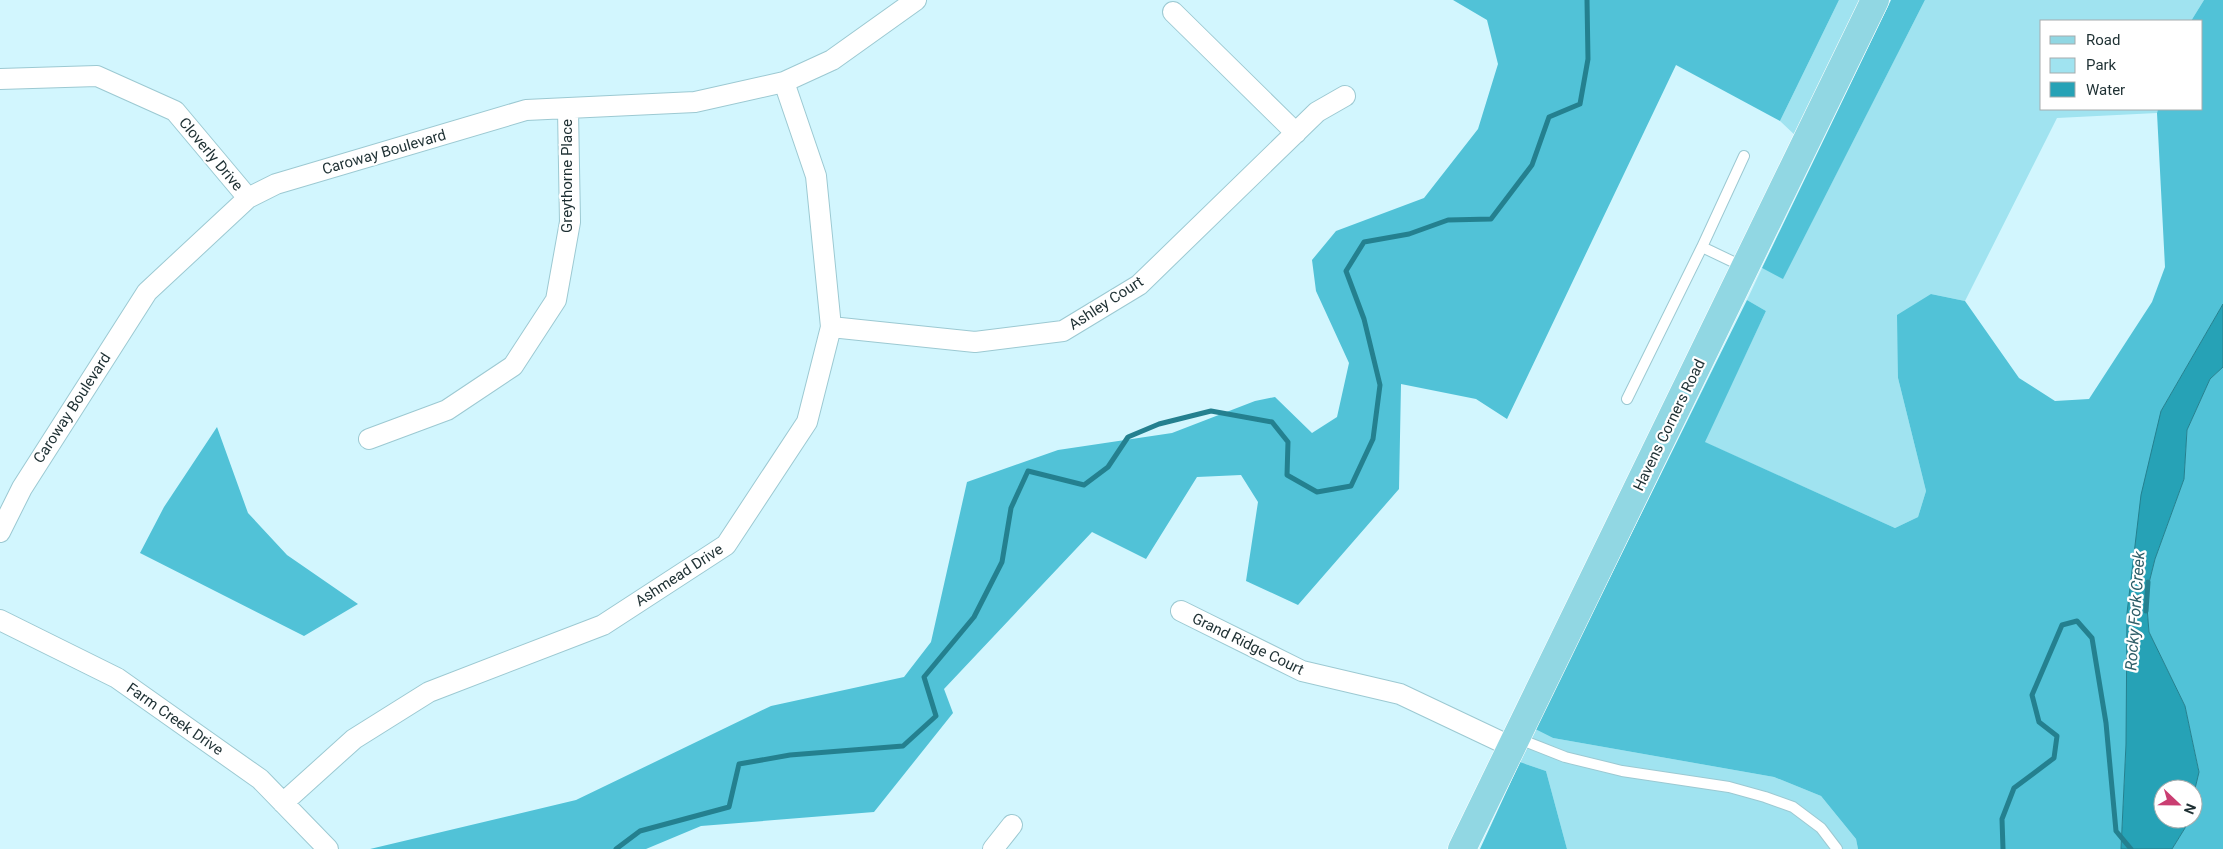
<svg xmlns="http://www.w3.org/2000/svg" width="2223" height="849" viewBox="0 0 2223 849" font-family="Roboto,sans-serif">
  <rect width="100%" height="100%" fill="#d2f6fe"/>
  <!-- green -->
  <path fill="#a0e3f0" d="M1839 0H1863L1798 138 1780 121Z
    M1925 0H2204L2191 21H2042V109H2158L2157 113 2057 118 1965 301 1931 294 1898 378 1926 491 1918 517 1895 528 1704 442 1766 311 1747 300 1762 268 1783 278Z
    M1535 729 1553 738 1774 777 1821 796 1856 839 1858 849H1567L1546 771 1520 762Z"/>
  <!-- forest -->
  <path fill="#51c2d7" d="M1453 0H1839L1780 121 1676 65 1507 419 1476 399 1401 384 1399 489 1298 605 1246 581 1258 502 1241 475 1197 477 1146 559 1092 532 944 689 953 713 874 812 701 826 646 849H370L576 800 771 706 904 677 931 642 967 482 1058 450 1172 433 1255 401 1275 397 1312 433 1337 417 1349 363 1316 291 1312 260 1336 231 1424 198 1478 129 1498 64 1487 20Z
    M1891 0H1925L1783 279 1762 268Z
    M2204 0H2223V304L2161 411 2126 744 2121 849H1858L1856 839 1821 796 1774 777 1553 738 1535 729 1747 300 1766 311 1705 442 1895 528 1918 517 1926 491 1898 378 1897 315 1931 294 1965 301 2019 378 2055 401 2089 399 2152 302 2165 267 2157 113 2158 109H2202V21H2191Z
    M2223 367V849H2172L2185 828 2187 819H2193V797L2199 771 2185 706 2149 632 2146 595 2155 559 2184 479 2187 430 2210 379Z
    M217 427 248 513 287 555 358 604 304 636 140 553 164 507Z
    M1520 762 1546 771 1567 849H1480Z"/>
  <!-- water -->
  <path fill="#26a2b6" stroke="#24808f" d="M2223 304V367L2210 379 2187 430 2184 479 2155 559 2146 595 2149 632 2185 706 2199 772 2193 797V789H2163V819H2187L2185 828 2172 849H2121L2126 744 2127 613 2141 495 2161 411Z"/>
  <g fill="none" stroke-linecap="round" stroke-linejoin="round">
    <!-- stream -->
    <path stroke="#24808f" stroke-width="5" d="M2146 611 2148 582
      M616 849 640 831 729 807 739 764 790 755 903 746 936 716 924 677 974 617 1002 562 1011 508 1028 471 1084 485 1108 467 1128 437 1159 424 1211 411 1272 422 1288 442 1287 475 1317 492 1351 486 1373 439 1380 385 1364 319 1346 271 1364 242 1409 234 1448 220 1491 219 1532 165 1549 117 1580 104 1588 59 1587 0
      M2003 849 2002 819 2014 788 2054 758 2057 736 2039 722 2032 695 2062 625 2077 621 2092 638 2106 723 2116 831 2131 849"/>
    <defs>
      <path id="service" d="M1702 247 1744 156
        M1627 399 1702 247 1744 267
        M1517 738 1565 757 1622 771 1729 787 1765 797 1793 807 1821 828 1837 849"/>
      <path id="minor" d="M1173 12 1296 133
        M0 79 97 76 175 111 248 198
        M831 327 975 342 1063 331 1139 285 1317 112 1345 96
        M369 439 447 410 513 366 556 300 570 222 568 110
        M0 532 22 488 147 292 248 198 276 184 526 110 695 102 784 82 832 60 916 0
        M1181 611 1302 671 1400 694 1512 747
        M0 620 117 678 260 779 328 849
        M283 803 354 739 429 692 603 625 726 545 807 422 831 327 816 176 784 82
        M993 849 1012 825"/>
      <path id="primary" d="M1462 849 1875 0"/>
    </defs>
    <!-- service casing -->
    <use href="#service" stroke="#9cc9d2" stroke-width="12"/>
    <!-- minor casing -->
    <use href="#minor" stroke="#9cc9d2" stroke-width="22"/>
    <!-- primary casing -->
    <use href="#primary" stroke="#fff" stroke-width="29"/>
    <!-- service -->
    <use href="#service" stroke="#fff" stroke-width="10"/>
    <!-- minor -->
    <use href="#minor" stroke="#fff" stroke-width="20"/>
    <!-- primary -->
    <use href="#primary" stroke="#91d7e3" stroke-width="28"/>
  </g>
  <g text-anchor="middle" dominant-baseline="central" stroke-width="4.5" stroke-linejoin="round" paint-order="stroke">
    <!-- street labels -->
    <g font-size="15" fill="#1e3033" stroke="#fff">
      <text transform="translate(384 152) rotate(-16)">Caroway Boulevard</text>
      <text transform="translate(211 154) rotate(50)">Cloverly Drive</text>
      <text transform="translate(567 176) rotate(-90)">Greythorne Place</text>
      <text transform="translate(1106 303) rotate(-33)">Ashley Court</text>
      <text transform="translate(72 408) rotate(-57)">Caroway Boulevard</text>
      <text transform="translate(1669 425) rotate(-64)">Havens Corners Road</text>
      <text transform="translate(679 575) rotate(-33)">Ashmead Drive</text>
      <text transform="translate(1248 644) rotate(26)">Grand Ridge Court</text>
      <text transform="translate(175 719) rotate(35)">Farm Creek Drive</text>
    </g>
    <!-- water labels -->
    <g font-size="16" font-style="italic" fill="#2e5e68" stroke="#fff">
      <text transform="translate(2135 611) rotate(-86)">Rocky Fork Creek</text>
    </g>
  </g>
  <!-- legend -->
  <rect x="2040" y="20" width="162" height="90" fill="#ffffff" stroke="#a5acad"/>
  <rect x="2050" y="36" width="25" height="8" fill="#91d7e3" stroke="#a5acad"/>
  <text x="2086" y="45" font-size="15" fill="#1e3033">Road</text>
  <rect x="2050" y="58" width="25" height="15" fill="#a0e3f0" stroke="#a5acad"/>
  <text x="2086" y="70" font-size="15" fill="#1e3033">Park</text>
  <rect x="2050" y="82" width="25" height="15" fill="#26a2b6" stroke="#a5acad"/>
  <text x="2086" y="95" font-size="15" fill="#1e3033">Water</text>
  <!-- north arrow -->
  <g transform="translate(2178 804) rotate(112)"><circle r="24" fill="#ffffff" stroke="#a5acad"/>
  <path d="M0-4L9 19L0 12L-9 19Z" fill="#ca3e72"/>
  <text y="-8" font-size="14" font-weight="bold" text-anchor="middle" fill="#1e3033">N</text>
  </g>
</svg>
